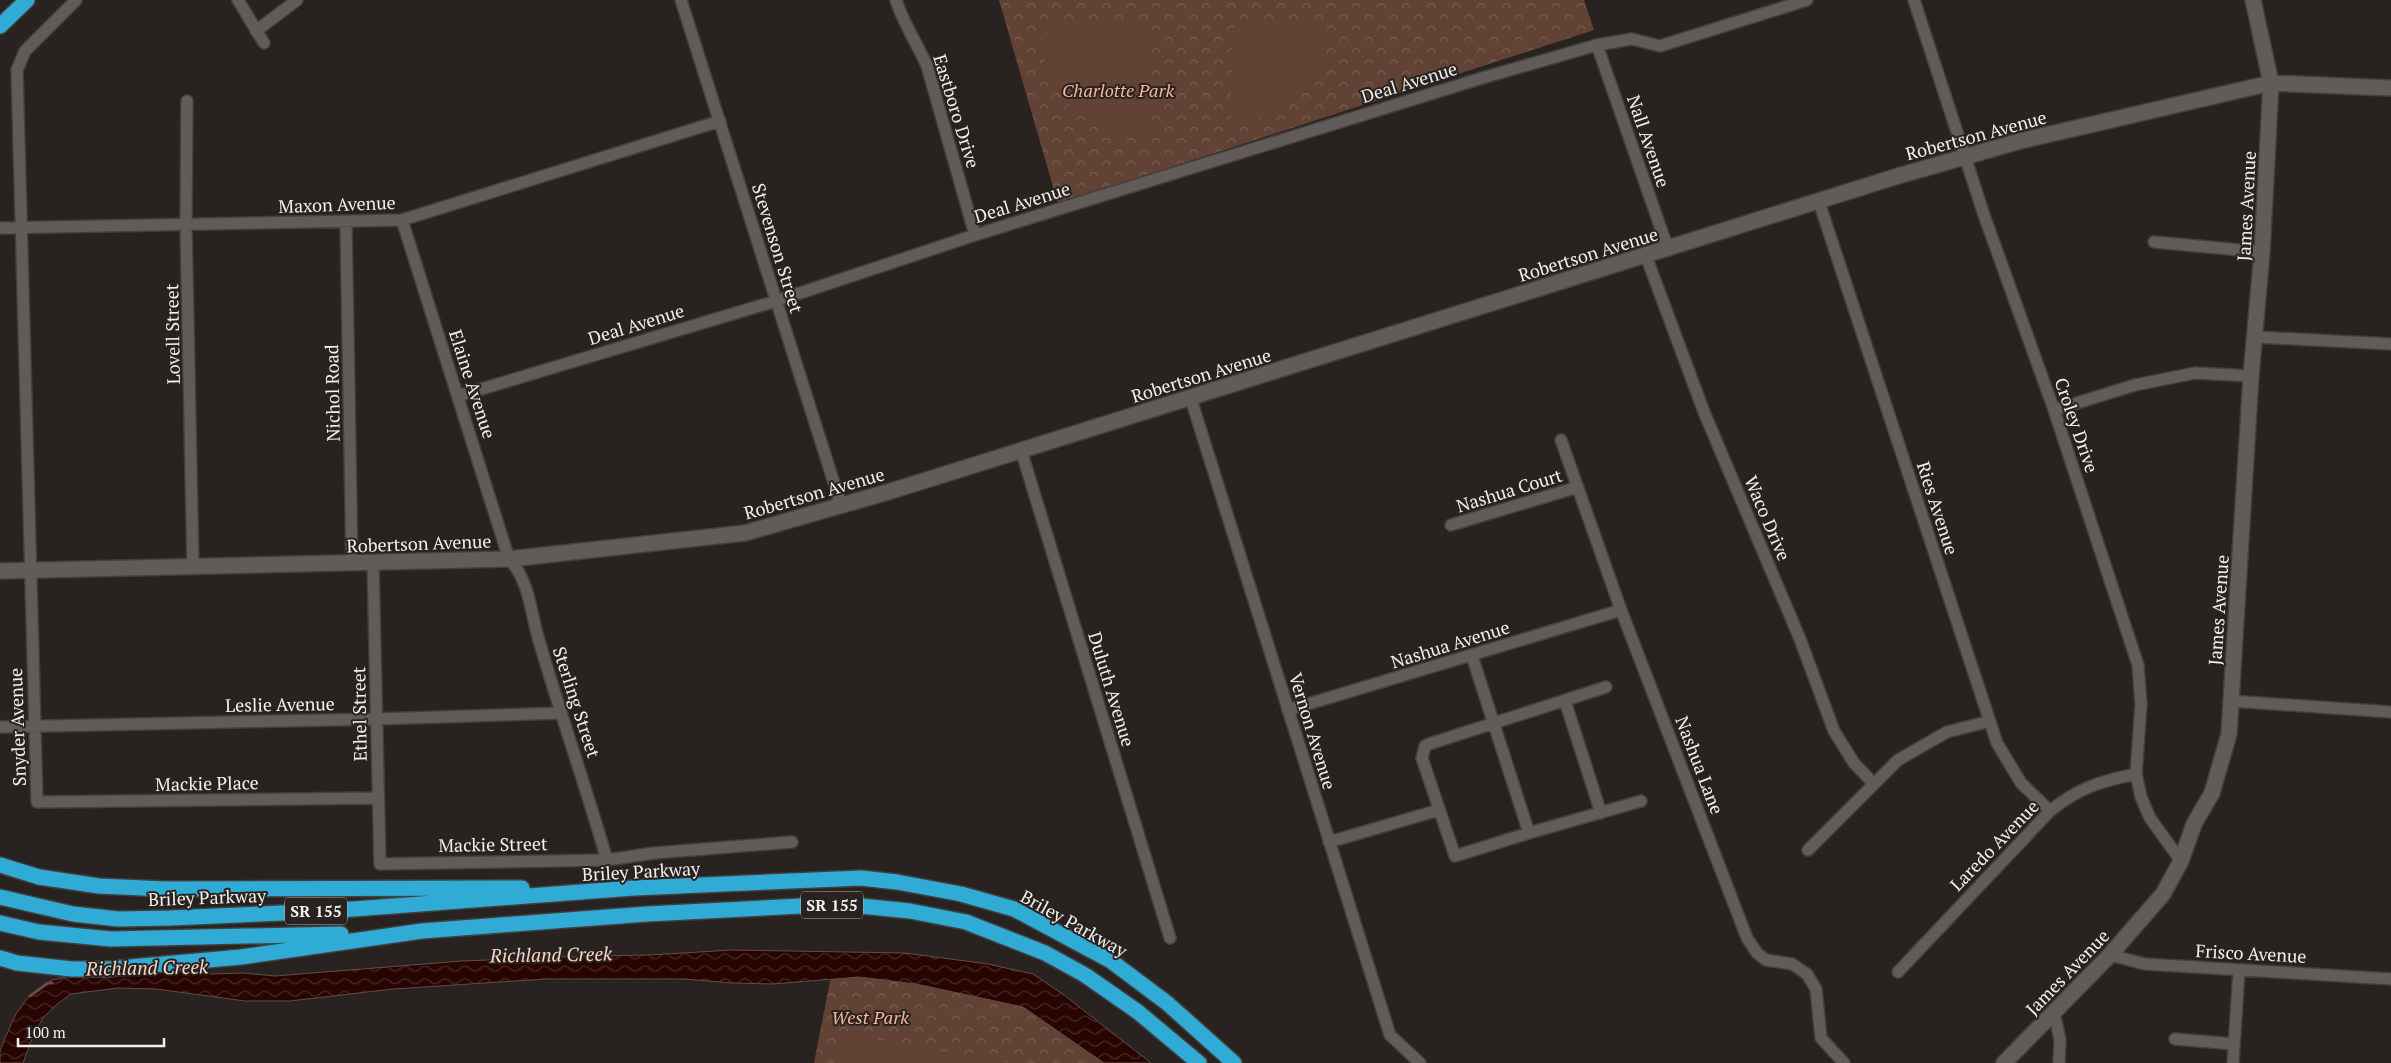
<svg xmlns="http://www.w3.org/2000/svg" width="2391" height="1063" viewBox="0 0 2391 1063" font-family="'PT Serif',serif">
  <defs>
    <pattern id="park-crowns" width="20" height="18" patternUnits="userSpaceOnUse" patternTransform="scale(1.25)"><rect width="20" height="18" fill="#614234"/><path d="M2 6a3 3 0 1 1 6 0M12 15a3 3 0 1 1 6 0" fill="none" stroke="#785e52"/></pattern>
    <pattern id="water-waves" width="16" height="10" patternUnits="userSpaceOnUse" patternTransform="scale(1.25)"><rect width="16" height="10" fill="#280500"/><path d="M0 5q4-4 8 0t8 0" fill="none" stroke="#482a26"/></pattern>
  </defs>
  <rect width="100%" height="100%" fill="#282321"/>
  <!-- park -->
  <path fill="url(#park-crowns)" d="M999 0H1584L1594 30 1058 204Z
    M832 971 1035 1004 1120 1063H814Z"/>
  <!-- garden -->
  <path fill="#614234" d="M1148 23 1153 30 1147 138C1080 130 1042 95 1040 26Z
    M1236 25 1327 26C1327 41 1326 57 1319 71 1304 102 1266 126 1231 119L1232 30Z
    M849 1035 1015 1063H834L838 1038Z"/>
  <!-- water -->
  <path fill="url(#water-waves)" stroke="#654b47" d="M732 950 905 953 988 964 1033 974 1064 995 1151 1063H1104L1023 1007 916 984 859 977 773 984 732 983 684 979H546L393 989 290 1001H245L156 989 118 988 71 994 56 1005 43 1018 34 1033 23 1063H0V1051L5 1038 16 1014 29 996 52 980 87 973 170 969 212 974 243 973 275 976 462 961 588 956 649 955Z"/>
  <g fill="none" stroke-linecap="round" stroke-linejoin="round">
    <!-- stream -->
    <path stroke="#654b47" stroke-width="3" d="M30 996 48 983H52"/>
    <defs>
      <path id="street" d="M76 0 25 51 17 70 37 802 378 798
        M238 0 264 43
        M681 0 841 505
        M896 0C903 23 917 43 927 66L975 235
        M1914 0 1984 215 2054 410 2138 665 2141 704 2136 774 2141 797 2150 818 2181 861
        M256 31 297 0
        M1597 45 1668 249
        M187 101 186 225 193 568
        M1819 202 1997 743 2021 783 2050 811
        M402 220 509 559C530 580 531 617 540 644 561 716 586 787 607 860
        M346 222 352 564
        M0 228 402 220 720 121
        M2154 242 2262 252
        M1646 256 1704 412 1800 639 1834 731 1854 763 1873 783
        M2256 337 2391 344
        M458 396 776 301 975 235 1482 78 1597 45 1632 39 1660 46 1807 0
        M1191 399 1390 1035 1420 1063
        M2054 410 2135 385 2195 373 2251 376
        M1561 440 1621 610 1747 938 1757 953 1766 960 1792 964 1807 974 1816 989 1821 1038 1844 1063
        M1021 450 1170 938
        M1451 525 1578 487
        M373 563 380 864 607 860 654 853 792 842
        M1472 656 1529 833 1455 856 1422 758 1425 746 1429 744 1606 687
        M1565 701 1601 813
        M2231 701 2391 712
        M1288 710 1621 610
        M0 727 377 719 561 713
        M1529 833 1641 801
        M1329 842 1439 810
        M1808 850 1898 760 1947 732 1990 721
        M2110 955 2145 964 2391 979
        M1898 972 2050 811C2078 788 2101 781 2136 774
        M2054 1012 2060 1040 2059 1063
        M2175 1039 2234 1044
        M2233 1063 2239 970"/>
      <path id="secondary" d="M0 571 509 559 745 533 888 492 1898 176 2020 141 2271 83 2391 88
        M2004 1063 2110 955 2163 894 2181 861 2194 824 2212 793 2229 734 2251 376 2262 252 2271 83 2253 0"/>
      <path id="highway" d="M0 26 27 0
        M0 865 39 877 99 886 165 889 522 888
        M0 897 73 914 118 919 170 918 327 911 634 888 861 878 897 882 961 894 1014 909 1111 961 1167 1003 1234 1063
        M0 923 39 932 111 939 341 934
        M0 958 17 963 72 969H108L241 957 422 931 647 914 841 904 910 911 966 922 1045 953 1085 975 1138 1012 1199 1063"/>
    </defs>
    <!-- street casing -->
    <use href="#street" stroke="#423f3d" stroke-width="14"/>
    <!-- secondary casing -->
    <use href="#secondary" stroke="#423f3d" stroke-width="18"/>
    <!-- highway casing -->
    <use href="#highway" stroke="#423f3d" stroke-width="18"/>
    <!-- street -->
    <use href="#street" stroke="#615c5a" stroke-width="11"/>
    <!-- secondary -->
    <use href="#secondary" stroke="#615c5a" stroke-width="15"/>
    <!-- highway -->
    <use href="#highway" stroke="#2fabd5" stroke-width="15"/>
  </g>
  <g text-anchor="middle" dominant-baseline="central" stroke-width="4" stroke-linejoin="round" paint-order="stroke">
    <!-- shield labels -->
    <g fill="#282321" stroke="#b5b2b0" stroke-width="1">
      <rect x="801" y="891.5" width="62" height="27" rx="4"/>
      <rect x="285" y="897.5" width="62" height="27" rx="4"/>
    </g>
    <g font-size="16" font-weight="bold" fill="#f2efed">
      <text x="832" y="905">SR 155</text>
      <text x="316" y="911">SR 155</text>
    </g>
    <!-- street labels -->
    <g font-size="18" fill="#f2efed" stroke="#282321">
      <text transform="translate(1409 82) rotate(-17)">Deal Avenue</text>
      <text transform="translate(957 111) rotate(73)">Eastboro Drive</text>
      <text transform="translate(1976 135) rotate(-15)">Robertson Avenue</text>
      <text transform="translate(1649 141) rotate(71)">Nall Avenue</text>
      <text transform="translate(1022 202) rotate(-17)">Deal Avenue</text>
      <text transform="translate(337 204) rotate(-2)">Maxon Avenue</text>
      <text transform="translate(2246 206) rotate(-87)">James Avenue</text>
      <text transform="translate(778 248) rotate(73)">Stevenson Street</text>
      <text transform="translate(1588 254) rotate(-17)">Robertson Avenue</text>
      <text transform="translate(636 324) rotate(-17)">Deal Avenue</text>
      <text transform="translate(172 334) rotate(-91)">Lovell Street</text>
      <text transform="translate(1201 375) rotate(-17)">Robertson Avenue</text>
      <text transform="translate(473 384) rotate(72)">Elaine Avenue</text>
      <text transform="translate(332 393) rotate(-91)">Nichol Road</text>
      <text transform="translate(2077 425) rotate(71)">Croley Drive</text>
      <text transform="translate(1509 490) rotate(-17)">Nashua Court</text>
      <text transform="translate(814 493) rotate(-16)">Robertson Avenue</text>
      <text transform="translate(1938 508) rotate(72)">Ries Avenue</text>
      <text transform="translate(1768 518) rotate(67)">Waco Drive</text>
      <text transform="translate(419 543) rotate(-2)">Robertson Avenue</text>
      <text transform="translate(2218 610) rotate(-86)">James Avenue</text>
      <text transform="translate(1450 644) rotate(-17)">Nashua Avenue</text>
      <text transform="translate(1112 689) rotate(73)">Duluth Avenue</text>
      <text transform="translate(577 702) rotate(72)">Sterling Street</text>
      <text transform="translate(280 704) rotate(-1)">Leslie Avenue</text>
      <text transform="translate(359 714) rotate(-91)">Ethel Street</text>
      <text transform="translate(17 727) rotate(-92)">Snyder Avenue</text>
      <text transform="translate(1313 731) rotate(73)">Vernon Avenue</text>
      <text transform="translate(1700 765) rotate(69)">Nashua Lane</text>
      <text transform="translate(207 783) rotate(-1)">Mackie Place</text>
      <text transform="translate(493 844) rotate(-1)">Mackie Street</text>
      <text transform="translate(1994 845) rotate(-46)">Laredo Avenue</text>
      <text transform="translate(641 871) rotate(-3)">Briley Parkway</text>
      <text transform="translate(207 897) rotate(-2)">Briley Parkway</text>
      <text transform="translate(1074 923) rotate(29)">Briley Parkway</text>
      <text transform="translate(2251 953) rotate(3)">Frisco Avenue</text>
      <text transform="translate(2067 972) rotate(-46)">James Avenue</text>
    </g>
    <!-- park labels -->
    <g font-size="18" font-style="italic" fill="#f9b596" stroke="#282321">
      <text x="1118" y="90">Charlotte Park</text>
      <text x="870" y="1017">West Park</text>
    </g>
    <!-- water labels -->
    <g font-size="19" font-style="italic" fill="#f8d5c6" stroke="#282321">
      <text transform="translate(551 954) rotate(-1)">Richland Creek</text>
      <text transform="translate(147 967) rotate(-1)">Richland Creek</text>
    </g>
  </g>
  <!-- scale -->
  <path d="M18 1038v8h146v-8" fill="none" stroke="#f2efed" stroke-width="2.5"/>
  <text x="25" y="1038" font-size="15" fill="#f2efed" stroke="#282321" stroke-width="4" paint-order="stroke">100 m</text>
</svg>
